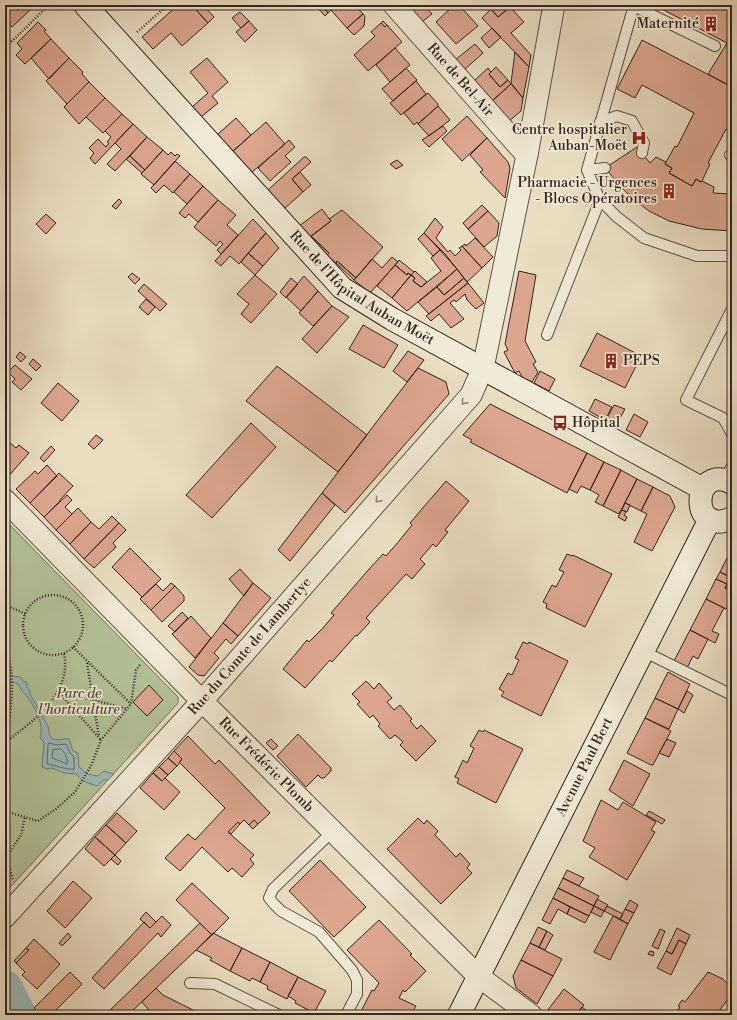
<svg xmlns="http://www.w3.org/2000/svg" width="737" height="1020" viewBox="0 0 737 1020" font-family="'Libre Bodoni',serif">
  <rect width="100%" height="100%" fill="#eadec2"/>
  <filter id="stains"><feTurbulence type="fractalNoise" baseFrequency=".005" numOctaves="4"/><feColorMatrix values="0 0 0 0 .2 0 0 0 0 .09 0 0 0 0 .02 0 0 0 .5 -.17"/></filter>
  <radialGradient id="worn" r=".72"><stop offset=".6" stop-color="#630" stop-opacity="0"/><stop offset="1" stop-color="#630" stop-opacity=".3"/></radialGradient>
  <!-- green -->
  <path fill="#b2c297" stroke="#72745c" d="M5 520 178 697V703L5 893Z"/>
  <!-- water -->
  <path fill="#99bbb9" stroke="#707f7c" d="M5 675 20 677 24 682H27V688L30 690V694L48 726 50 736 53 739C59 741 63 738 69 739L73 751 78 753 79 767 87 774 98 776 104 771 114 774 108 780H104L97 786 83 781 76 774 64 773 52 768 47 769 42 767 44 743 40 737C45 725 34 705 26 695 25 694 23 693 22 691 20 688 19 685 17 683L5 681Z"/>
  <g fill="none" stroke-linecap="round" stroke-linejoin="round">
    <!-- shore -->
    <path stroke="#66706c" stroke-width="1" d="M49 743 57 745 66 744 70 753 74 757V769C65 770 56 765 47 764L48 745Z
      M61 749C64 751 69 760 67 764L52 758 53 750Z"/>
    <!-- river -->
    <path stroke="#99bbb9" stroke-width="35" d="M5 988 19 1015"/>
  </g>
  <!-- building -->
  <path fill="#dca68e" stroke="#332520" d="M8 5H25L30 10 12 27 5 20V8Z
    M178 5H192L208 23 182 46 171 33 153 49 142 37Z
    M199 5H203L214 17 208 23 195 9Z
    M315 5H321L328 13 325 16Z
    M321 5H337L328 13Z
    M337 5H355L363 14 347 28 331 10Z
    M418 5H424L432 14 422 22 412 10Z
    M454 5H459L478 26 456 44 436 22Z
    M496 5H509L510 7 498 17 491 9Z
    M654 5H732V46L727 43Z
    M510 7 524 22 511 33 531 55 529 67 482 18 491 9 498 17Z
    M240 12 249 21 241 28 232 18Z
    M363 14 365 16 364 26 354 35 347 28Z
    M249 21 257 30 245 42 236 32Z
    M383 21 387 25 385 27 381 23Z
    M38 22 46 30 44 31 51 39 25 64 16 55 22 49 17 43Z
    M381 23 385 27 387 25 402 42 368 71 354 55 375 36 371 32Z
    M492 28 501 37 489 48 481 38Z
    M51 39 69 58 49 79 31 58Z
    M642 40 732 87V132L726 129 708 163 710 164 702 181 701 182 696 179 692 186 669 173 672 168 665 164 675 146 677 147 694 113 642 85 635 98 617 89Z
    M727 43 732 46V87L708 74Z
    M475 44 483 53 464 70 455 60Z
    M395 48 410 65 390 82 376 65Z
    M515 52 529 67 523 98 511 83Z
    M69 58 83 72 82 74 89 82 67 104 46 81Z
    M207 58 228 82 212 96 218 103 201 117 192 107 208 93 190 72Z
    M496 67 508 80 500 87 489 74Z
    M406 68 417 80 393 101 382 89Z
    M488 68 491 72 489 74 500 87 508 80 511 84 492 101 474 81Z
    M416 81 426 94 401 115 390 103Z
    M89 82 105 98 79 124 64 107Z
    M511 84 523 98 521 111 509 121 492 101Z
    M428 93 438 104V106L418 124 417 122 414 125 404 113Z
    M105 98 122 114 103 133 86 117Z
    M438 106 450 120 429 136 418 124Z
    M122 114 133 124 95 164 90 158 94 153 89 148 98 139 106 147 109 143 107 142 111 137 105 131Z
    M467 116 487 138 462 161 442 139Z
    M236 118 251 135 232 152 217 135Z
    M266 122 285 144 251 173 232 152Z
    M133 124 147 137 115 171 107 164 121 149 115 143Z
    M443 126 447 131 429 147 422 140Z
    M147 137 163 150 145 170 130 156Z
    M487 138 508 162 510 168 505 198 480 172 483 170 470 155Z
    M289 140 295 147 285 156 291 162 270 181 258 168Z
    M637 147 650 163 656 157 666 162 665 164 672 168 669 173 692 186 696 179 701 182 702 181 714 187 713 193 732 194V231L702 229 669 221 649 211 632 198 622 188 605 168Z
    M163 150 168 155 171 152 175 156 177 154 180 156 154 185 141 174Z
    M130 156 145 170 142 173 126 159Z
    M304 157H306L311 162 292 179 303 192 284 209 267 191Z
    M397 160 403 165 396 169 390 164Z
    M175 161 190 174 173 193 164 185 156 193 151 188Z
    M300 172 311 185 303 192 292 179Z
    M190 174 203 186 187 204 174 192Z
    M203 186 218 200 198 222 189 214 185 218 179 213Z
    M119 199 122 202 116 209 112 206Z
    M218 200 236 215 227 225 238 235 221 254 217 250 223 244 220 241 216 246 194 227Z
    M482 205 488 211 468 229 463 223Z
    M322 209 331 221 309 238 299 226Z
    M342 210 383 247 356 278 337 261 336 263 327 255 329 253 311 236 331 221 329 219Z
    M488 211 499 223 497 236 484 247 468 229Z
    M46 214 56 223 46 234 36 224Z
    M435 218 443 227 436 238 448 252 450 250 455 256 461 250 459 248 462 246 482 268 467 282 445 254 424 233Z
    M253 219 266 233 239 264 230 256 221 266 215 261Z
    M266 233 279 248 263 266 248 253Z
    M424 233 440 250 433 256 418 239Z
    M311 236 329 253 327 255 309 238Z
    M475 238 493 257 482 268 462 246 465 244 466 246Z
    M440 250 457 269 407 311 392 298 411 275 415 278 413 281 421 287 441 271 431 258Z
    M248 253 263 266 255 275 241 262Z
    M392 257 398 262 370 293 354 280 372 259 382 268Z
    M399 260 414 272 411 275 408 273 407 275 395 265Z
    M337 261 356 278 354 280 336 263Z
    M395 265 407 275 408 273 411 275 392 298 377 286Z
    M457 269 464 278 444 295 437 287Z
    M415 271 427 282 421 287 413 281 415 278 411 275Z
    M519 271 536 275 525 341 536 362 533 364 538 372 532 382 522 377 519 371 515 373 504 352 508 350 505 344Z
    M132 273 140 279 135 284 128 277Z
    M255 275 277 294 251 323 241 314 249 304 237 294Z
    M304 276 318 291 301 311 286 297Z
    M291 278 298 284 286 298 280 292Z
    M464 278 468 283 429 314 418 302 437 287 444 295Z
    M468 283 484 303 476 309 467 300 465 294 456 302 454 300 450 303 464 319 451 328 439 314 431 321 426 316Z
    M144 284 167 304 160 311 138 291Z
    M318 291 332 306 313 326 299 313Z
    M146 299 155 307 148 315 139 307Z
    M332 306 349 317 317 353 302 339Z
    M363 325 398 345 384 368 349 349Z
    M597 333 641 356 625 388 580 366Z
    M408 351 424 360 407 382 393 371Z
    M20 352 26 357 21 362 16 357Z
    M33 359 41 366 36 371 29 364Z
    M15 365 32 379 21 390 12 382 15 379 8 372Z
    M277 366 367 435 338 472 246 401Z
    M418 368 446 382 449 394 345 513 322 493Z
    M540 371 555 379 549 391 534 383Z
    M58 383 79 401 62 421 41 403Z
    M595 399 612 407 605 420 589 411Z
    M490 404 587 453 567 493 470 442 472 440 463 435Z
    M614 405 625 409 616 425 606 420Z
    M634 414 648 422 640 437 626 430Z
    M251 423 276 447 212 518 186 495Z
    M96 435 103 440 94 449 88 444Z
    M7 440 16 448 19 445 29 453 6 479 5 443Z
    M51 446 55 450 44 462 40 458Z
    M587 453 604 462 590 490 581 486 577 493 569 489Z
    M604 462 621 470 603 506 595 502 599 495 590 490Z
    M47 465 57 476 30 503 16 489 35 471 38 474Z
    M621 470 637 479 619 514 603 506Z
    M59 473 73 486 60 500V501L44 517 30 503Z
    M637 479 653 487 641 511 625 503Z
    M446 481 469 501 445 530 448 532 436 547 433 544 420 559 425 564 412 579 406 574 366 618 370 622 357 636 356 635 332 662 330 660 305 688 283 669 307 640 309 642 322 629 334 615 331 613 370 568 383 554 386 556 399 541 412 525 410 523Z
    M653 487 670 496 675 507 652 551 634 542 647 514 641 511Z
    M322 493 335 505 290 561 278 550Z
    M67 495 72 500 65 507 72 514 56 530 44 517Z
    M625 503 630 505 627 512 622 510Z
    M78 508 91 522 70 544 56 530Z
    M622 510 626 512 624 515 627 517 625 521 618 517Z
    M112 516 119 523 84 559 70 544 91 522 99 529Z
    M119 523 126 530 113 543 116 547 94 568 84 559Z
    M130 548 161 579 142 597 112 567Z
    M567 554 572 556 573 555 612 574 585 627 546 608 547 604 543 602 552 585 556 587 564 572 559 570Z
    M732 555V578L720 572 728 556Z
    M240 569 253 583 244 596 229 579Z
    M720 572 732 578V592L725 588 727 584 716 579Z
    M716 579 727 584 725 588 732 592V598L726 609 706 599Z
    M171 583 175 586 151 610 140 599 156 584 163 591Z
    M253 583 271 598 238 636 223 623Z
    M175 586 184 596V601L162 622 151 610Z
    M706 599 724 608 712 631 719 634 715 643 690 630Z
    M732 599V608L731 610 727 608Z
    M182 612 188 618 175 632 168 626Z
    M191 616 211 638 195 658 172 634Z
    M223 623 238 636 231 644 226 639 214 653 219 658 204 676 198 675 189 667Z
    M690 630 708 639 698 659 693 656 687 668 674 661Z
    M523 642 528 644 529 642 568 661 541 716 501 696 504 692 499 689 508 673 512 675 519 660 515 658Z
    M668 672 690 684 678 709 655 698Z
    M366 681 374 689 379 683 392 698 387 702 394 710 400 705 412 719 410 721 417 729 421 725 436 741 416 761 400 745 403 742 395 735 390 739 378 726 380 724 373 715 370 718 357 704 360 702 352 694Z
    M149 685 163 700 147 716 133 702Z
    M687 691 693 695 684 713 678 709Z
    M655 698 678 709 669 729 645 718Z
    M645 718 671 731 653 765H651L627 753Z
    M479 730 483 732 484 730 523 749 496 803 457 783 459 779 455 777 463 760 467 763 474 748 470 746Z
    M298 734 331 768V771L324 778H321L318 775 306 787 277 756Z
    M188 736 215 764 219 760 270 813 258 824 254 820 249 825 244 820 240 824 238 822 228 832 254 855 250 859 254 864 242 877 232 868 228 872 202 847 180 871 165 858 188 834 195 840 225 808 179 762 182 759 174 751Z
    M271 739 278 746 273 750 266 743Z
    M667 739 676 743 669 757 659 753Z
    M174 751 182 759 177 766 168 758Z
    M168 758 177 766 168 775 159 767Z
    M624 760 650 774 633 806 609 790Z
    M159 767 168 775 162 781 153 773Z
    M153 773 162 781 165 778 180 792 164 810 140 788Z
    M601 800 618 810 623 802 656 822 651 830 655 832 627 880 589 857 595 848 583 841Z
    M649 811 665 820 662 824 646 815Z
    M117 813 137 831 126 843 106 825Z
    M418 818 424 824 427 820 438 831 435 835 456 857 460 853 470 864 467 868 472 873 441 904 387 849Z
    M254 820 258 824 253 829 249 825Z
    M238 822 240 824 231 834 228 832Z
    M106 825 126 843 115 855 95 837Z
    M95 837 115 855 104 866 85 849Z
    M115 855 121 861 118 865 111 859Z
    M320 860 366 907 334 937 289 891Z
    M567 870 584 878 579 886 563 878Z
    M563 878 599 896 594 906 558 888Z
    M73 881 92 898 65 928 47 911Z
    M192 883 229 918 212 935 176 900Z
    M558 888 594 906 589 916 553 898Z
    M553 898 570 907 567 914 558 909 550 924 542 920Z
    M597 899 608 905 604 911 594 906Z
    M630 900 638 905 634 913 625 909Z
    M594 906 604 911 601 917 591 912Z
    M607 906 623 914 620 919 604 911Z
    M570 907 589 916 585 923 567 914Z
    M625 909 634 913 628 924 620 919Z
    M146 912 156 922 150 928 140 919Z
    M162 916 171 925 161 937 158 933 104 989 92 978 144 922 150 928Z
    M613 916 628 924 610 960 594 952Z
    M379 920 412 954 410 955 426 971 405 992 403 990 399 998 416 1006 411 1015H359L372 990 374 991 379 983 347 950Z
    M200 923 212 935 196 950 128 1015H105Z
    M538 927 547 931 539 947 530 943Z
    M677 928 690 935 686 944 679 940 672 954 666 951Z
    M660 929 665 931 658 949 652 946Z
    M547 931 553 935 545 950 539 947Z
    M68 933 71 937 62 946 59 943Z
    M213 933 242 948 230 971 210 960 212 958 196 950Z
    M34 939 60 964 37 989 22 975 25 972 16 963 29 950 26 948Z
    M679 940 686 944 671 975 657 968 666 951 672 954Z
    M530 943 562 959 553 976 521 960Z
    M26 948 29 950 16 963 14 961Z
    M242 948 270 962 260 982 252 978 250 981 230 971Z
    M650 951 654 952 653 956 648 954Z
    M521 960 553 976 537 1004 516 988 513 976Z
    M270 962 298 977 287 999 267 989 268 986 260 982Z
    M70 972 82 984 51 1015H41L34 1008Z
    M708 972 723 979 732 989V994L716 1015H674L680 1007 678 1006 682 1000 685 1002Z
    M298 977 326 991 314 1013 295 1003 296 1001 288 996Z
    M156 988 163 995 203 1015H153L142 1002Z
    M564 989 584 1005 576 1015H553L547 1011Z
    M582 1007 592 1015H576Z"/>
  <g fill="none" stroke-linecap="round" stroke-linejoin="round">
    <defs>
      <path id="service" d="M634 5 587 170 600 200 617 217 644 238 697 256H732
        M634 6 715 46
        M600 122 617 116 632 121 644 143 642 153
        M730 155 732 156
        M587 170 605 168
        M732 309 686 400 723 418 732 434
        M547 335 600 200
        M725 480 732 466
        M643 651 732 695
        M333 831 273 889 269 898 274 904 281 911 319 932 352 970 357 980V994L346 1015
        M190 983 215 984 279 1015"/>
      <g id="minor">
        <path id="s1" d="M394 5 515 142 527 155"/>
        <path id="s2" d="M5 500 192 691 478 976 531 1015"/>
        <path id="s3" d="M5 917 202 701 471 395 483 368 527 155 554 5"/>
      </g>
      <g id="secondary">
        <path id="s4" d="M85 5 342 288 392 319 703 489"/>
        <path d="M732 483C691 462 689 539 732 518"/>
        <path id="s5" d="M459 1015 710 519"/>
      </g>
    </defs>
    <!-- service casing -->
    <use href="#service" stroke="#615348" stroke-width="12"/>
    <!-- minor casing -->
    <use href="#minor" stroke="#615348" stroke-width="23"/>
    <!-- secondary casing -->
    <use href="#secondary" stroke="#332520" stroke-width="24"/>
    <!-- path -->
    <path stroke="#332520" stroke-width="2.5" stroke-dasharray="1 2" stroke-linecap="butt" d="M137 32 168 5
      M5 48 49 5
      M23 625a30 30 0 1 1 60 0a30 30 0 1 1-60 0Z
      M5 605 26 614
      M73 647 131 704
      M5 653C18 669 9 720 7 741L5 740
      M87 663 99 737
      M58 690 127 709
      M58 691 101 740
      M5 745 7 741C36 719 72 693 64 653
      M5 808 11 813 38 821 56 809 75 792 91 766 101 740 131 704 136 670 140 665
      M13 879 6 858 21 835 25 817"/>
    <!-- service -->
    <use href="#service" stroke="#f1ead7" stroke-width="10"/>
    <!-- minor -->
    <use href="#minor" stroke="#f1ead7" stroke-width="21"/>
    <!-- secondary -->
    <use href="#secondary" stroke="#f1ead7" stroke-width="22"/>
  </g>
  <!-- one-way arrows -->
  <defs><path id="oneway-chevron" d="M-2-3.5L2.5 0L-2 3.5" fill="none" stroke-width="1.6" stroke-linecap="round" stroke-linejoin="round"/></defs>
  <g stroke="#92887c">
    <use href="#oneway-chevron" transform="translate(464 402) rotate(131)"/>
    <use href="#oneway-chevron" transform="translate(378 500) rotate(131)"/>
  </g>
  <!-- icons -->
  <defs>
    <symbol id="building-bare" viewBox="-9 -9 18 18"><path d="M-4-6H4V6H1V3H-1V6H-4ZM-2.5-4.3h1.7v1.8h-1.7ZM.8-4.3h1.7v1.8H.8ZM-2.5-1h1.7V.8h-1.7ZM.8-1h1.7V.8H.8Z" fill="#8f2418" stroke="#f1ead7" stroke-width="2.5" paint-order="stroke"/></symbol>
    <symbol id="hospital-bare" viewBox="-9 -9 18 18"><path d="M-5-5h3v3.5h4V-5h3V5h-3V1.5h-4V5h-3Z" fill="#8f2418" stroke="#f1ead7" stroke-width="2.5" paint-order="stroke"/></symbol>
    <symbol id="bus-bare" viewBox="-9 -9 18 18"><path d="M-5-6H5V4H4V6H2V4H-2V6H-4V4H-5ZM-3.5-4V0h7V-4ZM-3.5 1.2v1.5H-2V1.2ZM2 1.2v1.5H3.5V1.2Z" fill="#8f2418" stroke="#f1ead7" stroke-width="2.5" paint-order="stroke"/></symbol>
  </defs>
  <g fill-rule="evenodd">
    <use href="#building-bare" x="700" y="13" width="22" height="22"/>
    <use href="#hospital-bare" x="628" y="127" width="22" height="22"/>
    <use href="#building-bare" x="658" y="180" width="22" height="22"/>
    <use href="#building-bare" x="600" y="350" width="22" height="22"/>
    <use href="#bus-bare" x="549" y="412" width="22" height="22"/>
  </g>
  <g text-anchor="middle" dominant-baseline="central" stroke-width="3.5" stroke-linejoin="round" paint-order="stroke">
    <!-- poi labels -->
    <g font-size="14" fill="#332520" stroke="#f1ead7" text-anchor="end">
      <text x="699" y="24">Maternité</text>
      <text x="627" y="130">Centre hospitalier<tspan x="627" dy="16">Auban-Moët</tspan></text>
      <text x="657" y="183">Pharmacie - Urgences<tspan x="657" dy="16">- Blocs Opératoires</tspan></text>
      <text x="623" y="361" text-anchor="start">PEPS</text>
      <text x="572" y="423" text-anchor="start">Hôpital</text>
    </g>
    <!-- street labels -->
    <g font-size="14" fill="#332520" stroke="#f1ead7">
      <text stroke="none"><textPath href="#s1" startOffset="100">Rue de Bel-Air</textPath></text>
      <text stroke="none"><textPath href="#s4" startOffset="398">Rue de l'Hôpital Auban Moët</textPath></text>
      <text stroke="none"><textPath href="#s3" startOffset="365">Rue du Comte de Lambertye</textPath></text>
      <text stroke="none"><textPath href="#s2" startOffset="372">Rue Frédéric Plomb</textPath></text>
      <text stroke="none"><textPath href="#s5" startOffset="278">Avenue Paul Bert</textPath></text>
    </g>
    <!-- park labels -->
    <g font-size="14" font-style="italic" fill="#534c3e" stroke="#f1ead7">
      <text x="79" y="694">Parc de<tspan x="79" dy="16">l'horticulture</tspan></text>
    </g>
  </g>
  <!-- margin -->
  <rect width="737" height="1020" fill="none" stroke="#eadec2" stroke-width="20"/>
  <rect x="6" y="6" width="725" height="1008" fill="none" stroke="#332520" stroke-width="2"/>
  <rect x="10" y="10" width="717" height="1000" fill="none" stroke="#332520"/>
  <rect width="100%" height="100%" filter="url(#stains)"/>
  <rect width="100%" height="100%" fill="url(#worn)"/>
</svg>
